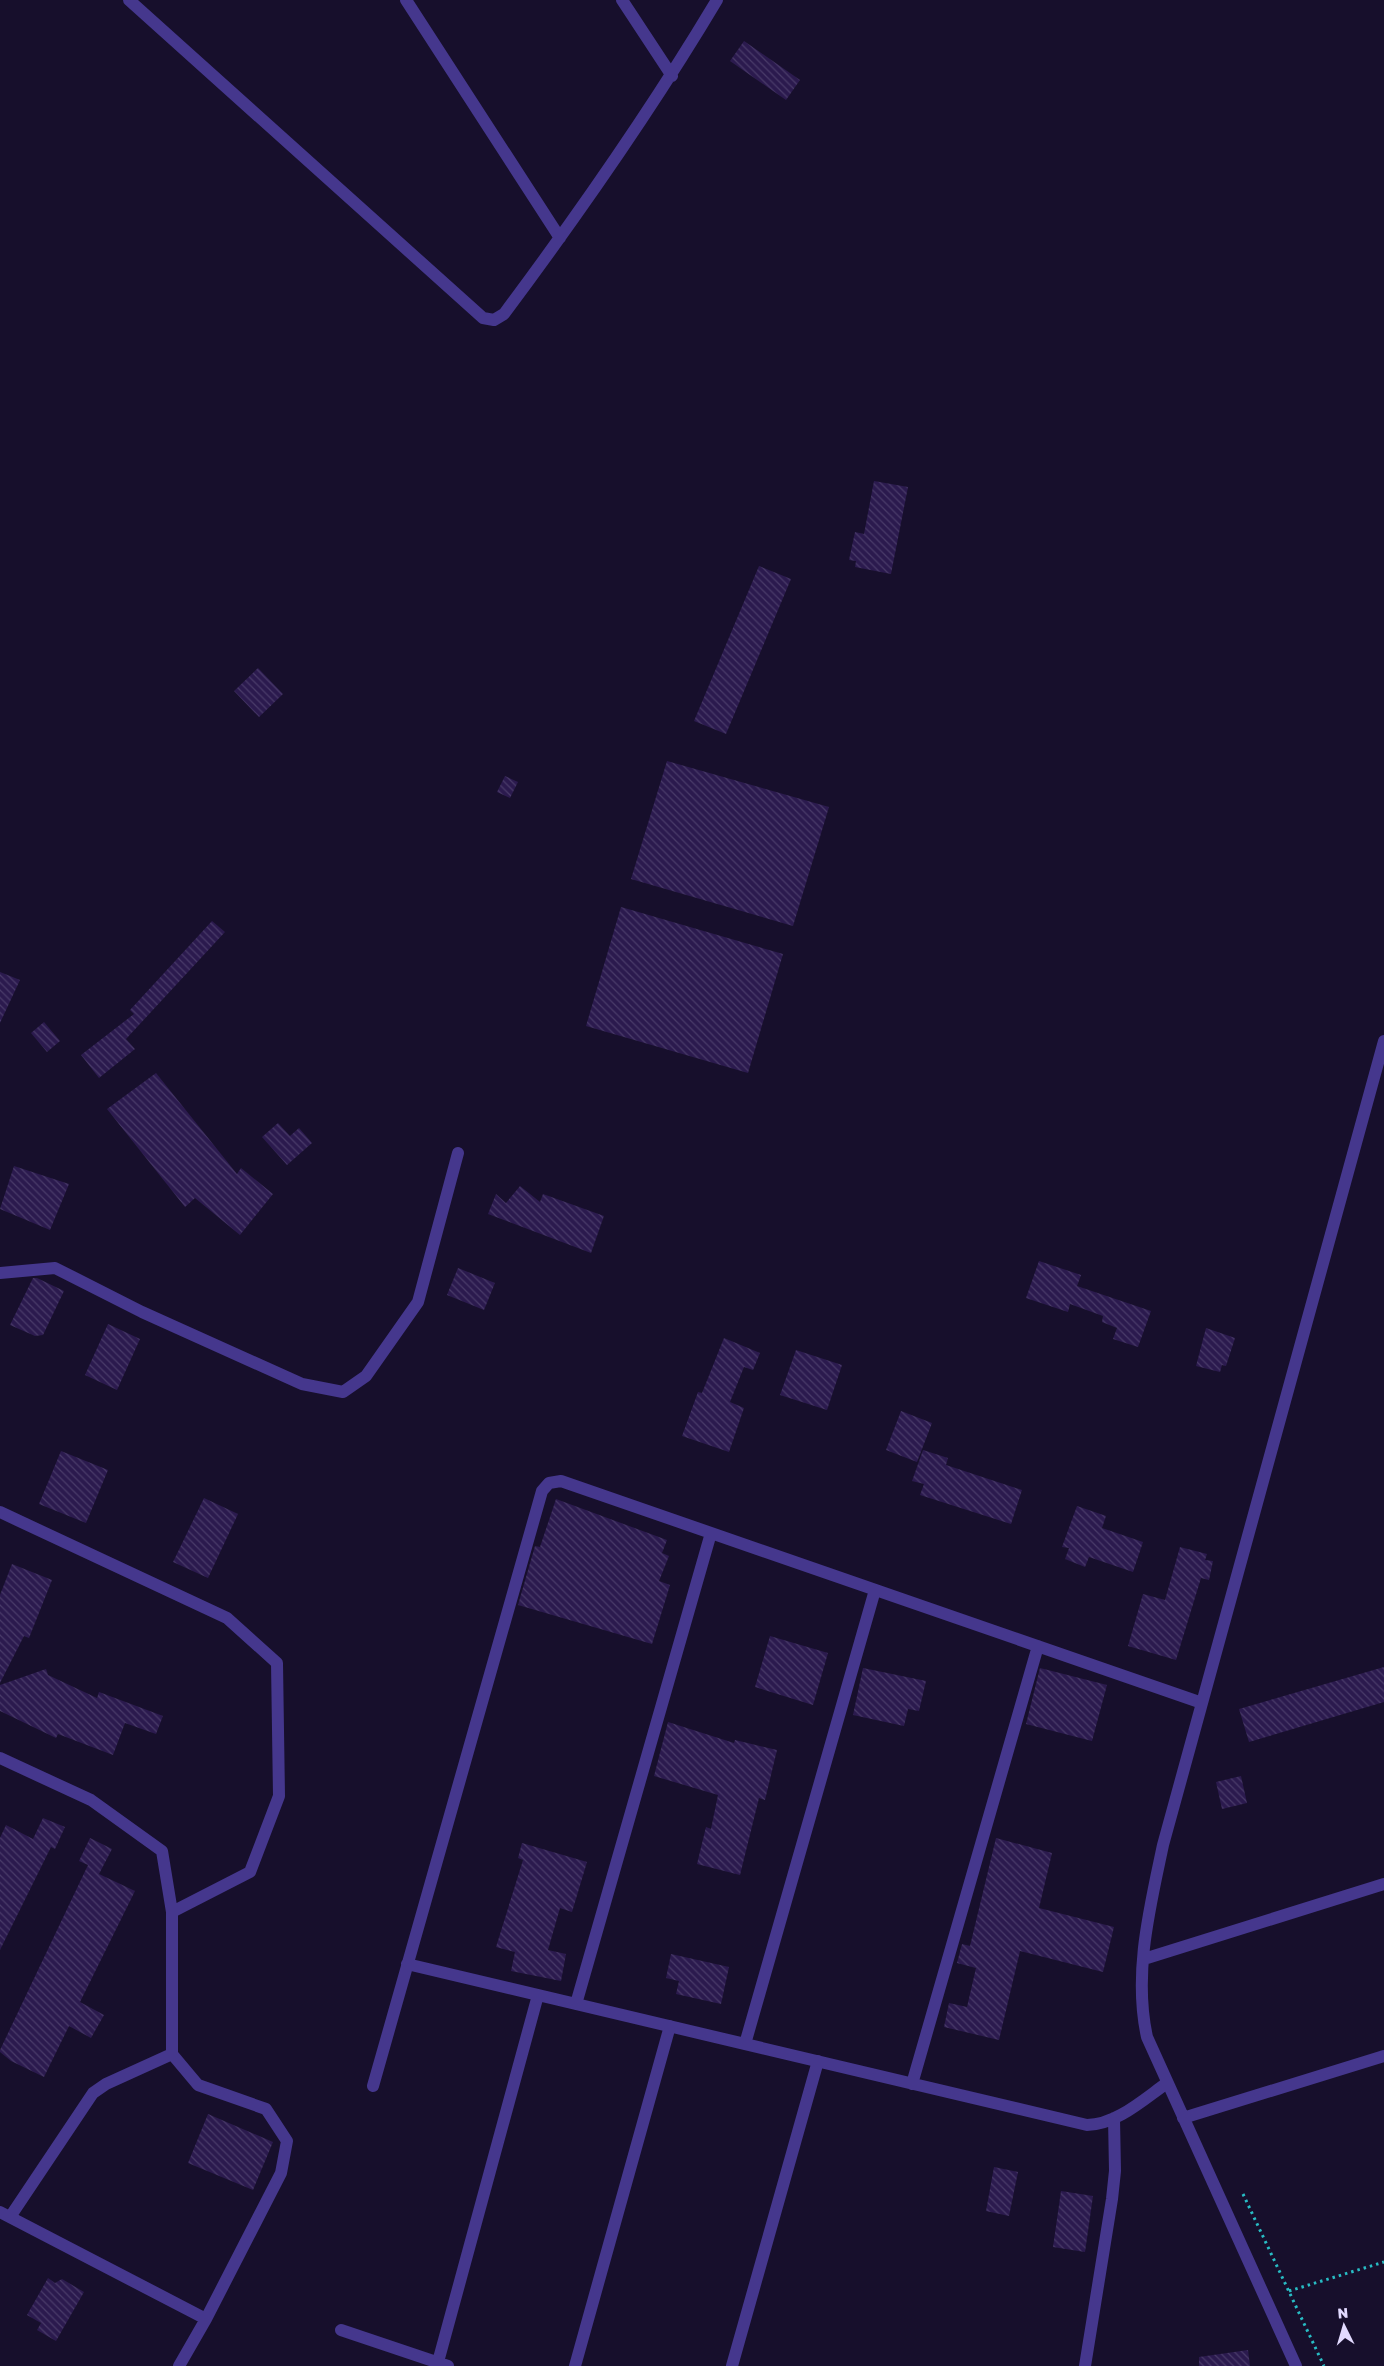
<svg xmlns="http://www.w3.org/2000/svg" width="1384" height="2366" viewBox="0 0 1384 2366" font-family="'Golos Text',sans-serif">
  <defs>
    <pattern id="building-back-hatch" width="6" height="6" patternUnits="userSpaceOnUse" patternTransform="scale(1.25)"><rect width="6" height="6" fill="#2b1a4e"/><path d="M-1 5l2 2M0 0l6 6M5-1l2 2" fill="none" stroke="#493b69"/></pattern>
  </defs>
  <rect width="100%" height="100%" fill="#170f2c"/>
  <!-- building -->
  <path fill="url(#building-back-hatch)" d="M744 41 800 80 786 100 730 61Z
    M874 481 908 487 891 574 855 567 856 561 849 560 855 532 864 534Z
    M759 566 791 579 726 734 694 721Z
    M258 668 283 694 259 717 234 691Z
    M667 761 829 807 793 926 631 879Z
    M505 776 518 782 510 798 497 792Z
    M621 907 783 954 748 1073 586 1026Z
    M212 921 225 932 126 1039 135 1049 99 1078 81 1055 134 1014 130 1010Z
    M0 972 20 980 0 1023Z
    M44 1022 60 1041 47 1052 31 1033Z
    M156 1073 237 1174 241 1168 273 1194 240 1235 195 1198 185 1207 107 1109Z
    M278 1123 290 1136 299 1128 312 1143 287 1165 262 1137Z
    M14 1166 69 1184 50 1230 0 1209Z
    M520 1186 540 1202 543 1194 604 1216 591 1253 488 1214 496 1194 506 1203Z
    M1039 1261 1081 1275 1077 1286 1151 1311 1138 1347 1113 1339 1117 1328 1102 1322 1103 1316 1070 1304 1068 1312 1026 1298Z
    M458 1268 495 1283 484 1310 447 1295Z
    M33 1278H37L64 1291 43 1335 35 1336 10 1325Z
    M108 1324 140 1339 117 1390 85 1375Z
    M1206 1328 1235 1338 1226 1366 1222 1365 1220 1372 1196 1366Z
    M724 1338 760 1353 753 1370 744 1367 730 1402 744 1408 729 1452 682 1436 698 1392 702 1393Z
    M796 1350 842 1365 827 1410 780 1395Z
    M901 1411 932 1423 917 1462 886 1450Z
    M923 1450 948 1458 946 1465 1022 1490 1011 1524 920 1495 924 1484 912 1481Z
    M61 1451 108 1470 86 1523 39 1504Z
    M204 1498 238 1514 208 1578 173 1562Z
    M556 1499 667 1540 662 1553 669 1556 659 1581 670 1585 652 1644 518 1605 535 1546 540 1547Z
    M1077 1506 1106 1516 1102 1528 1143 1542 1133 1572 1089 1557 1085 1567 1065 1559 1069 1548 1062 1547Z
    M1180 1547 1207 1554 1205 1560 1213 1561 1209 1580 1201 1578 1176 1660 1128 1646 1143 1594 1165 1600Z
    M12 1564 52 1580 29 1638 24 1636 0 1683V1595Z
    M770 1636 828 1653 813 1705 755 1687Z
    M1384 1667V1702L1249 1742 1239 1709Z
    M863 1668 926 1681 919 1711 908 1709 904 1726 853 1715Z
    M1040 1668 1107 1685 1092 1741 1026 1724Z
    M46 1669 48 1675 97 1698 99 1692 163 1716 156 1734 125 1723 113 1755 58 1734 56 1738 0 1711V1685Z
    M668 1722 734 1743 735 1740 777 1750 765 1800 759 1798 740 1875 697 1864 706 1827 711 1829 718 1795 654 1776Z
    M1241 1776 1247 1803 1222 1809 1216 1782Z
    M43 1818 65 1827 55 1849 51 1847 0 1950V1838L6 1825 33 1839Z
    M90 1838 112 1849 99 1874 135 1891 80 2002 104 2015 91 2038 69 2026 44 2077 11 2061 0 2052V2050L88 1865 79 1861Z
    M996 1838 1052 1853 1039 1908 1114 1927 1103 1972 1020 1951 999 2040 944 2027 949 2003 967 2007 976 1968 957 1963 962 1944 970 1946Z
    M522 1843 587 1862 572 1912 560 1908 548 1950 566 1954 561 1981 511 1971 515 1952 496 1947 523 1860 518 1858Z
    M671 1954 729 1967 721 2004 676 1994 679 1981 666 1978Z
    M208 2114 273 2142 253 2190 188 2163Z
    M994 2167 1018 2172 1009 2216 986 2211Z
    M1061 2191 1093 2196 1085 2252 1053 2247Z
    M48 2278 55 2283 62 2279 84 2292 56 2341 37 2330 41 2323 27 2315Z
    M1248 2350 1250 2366H1199V2357Z"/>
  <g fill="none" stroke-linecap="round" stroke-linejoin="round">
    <!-- path -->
    <path stroke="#28bcc4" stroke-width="3" stroke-dasharray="2.5 4" stroke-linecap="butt" d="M1243 2194 1324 2366
      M1289 2291 1384 2262"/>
    <!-- street -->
    <path stroke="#45378d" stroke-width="12" d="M129 0 483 318 494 320 504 314C580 212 652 109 717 0
      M406 0 560 238
      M622 0 672 76
      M0 1273 55 1268 142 1312 302 1384 343 1392 366 1376 418 1302 458 1153
      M0 1512 227 1618 277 1663 279 1796 250 1872 172 1912
      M0 1758 91 1800 162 1851 172 1912V2054L198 2085 266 2109 287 2141 281 2173 206 2319 179 2366
      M1144 1959 1384 1884
      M407 1964 1087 2125C1116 2125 1144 2099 1167 2083
      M576 2004 711 1533
      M745 2044 875 1590
      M912 2084 1038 1646
      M373 2086 542 1491 549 1483 561 1481 1202 1703
      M1183 2118 1384 2056
      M0 2212 206 2319
      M10 2217 93 2093 106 2084 172 2054
      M341 2330 448 2366
      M438 2362 538 1995
      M575 2366 670 2026
      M732 2366 818 2061
      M1085 2366 1112 2199 1115 2171 1114 2118
      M1296 2366 1147 2037C1133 1973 1150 1907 1163 1845L1384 1041"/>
  </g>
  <!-- north arrow -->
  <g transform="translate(1344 2326) rotate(355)" stroke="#170f2c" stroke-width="4" paint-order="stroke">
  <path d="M0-4L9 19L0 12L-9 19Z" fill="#e2daff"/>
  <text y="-8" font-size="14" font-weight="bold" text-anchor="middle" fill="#e2daff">N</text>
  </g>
</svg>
